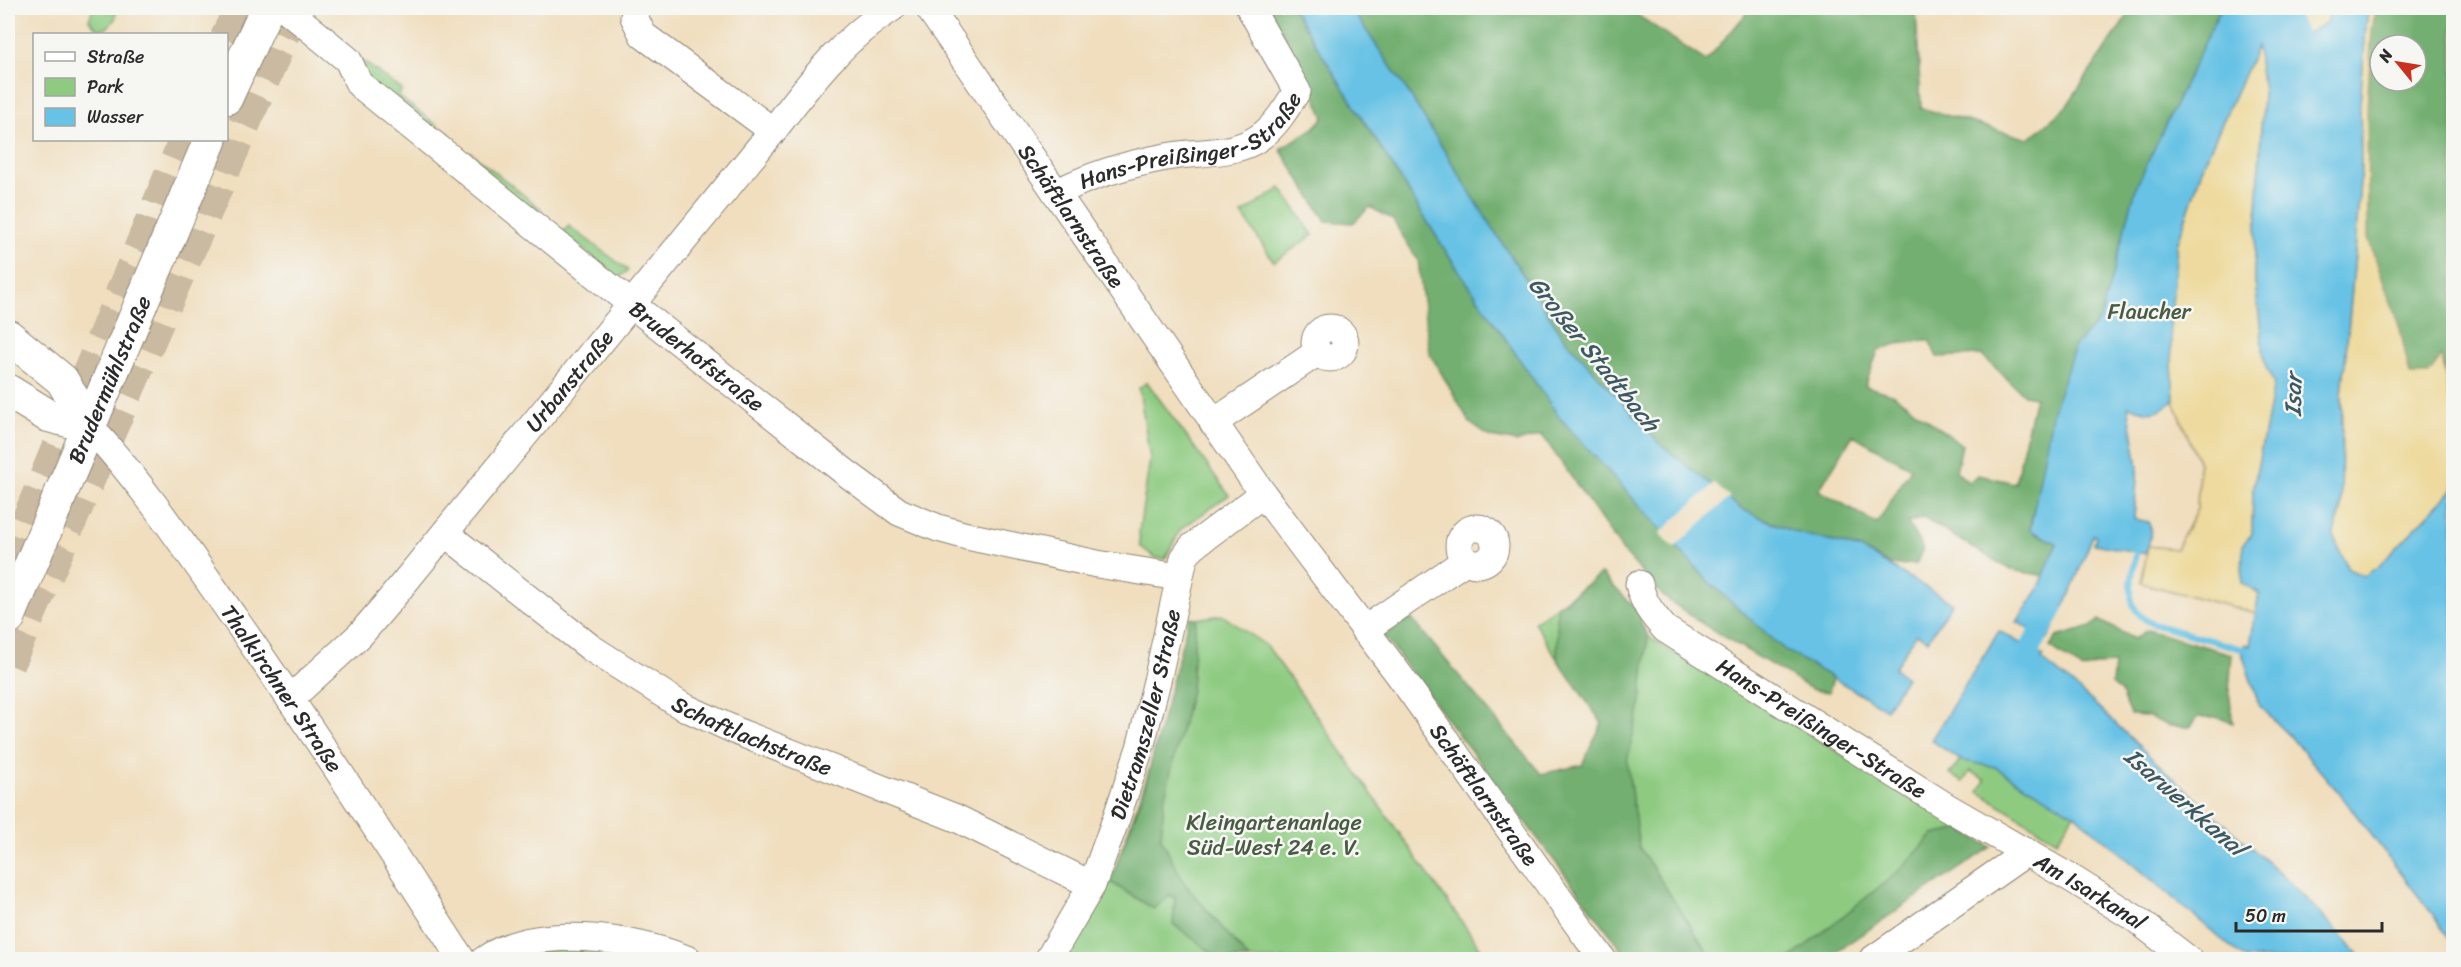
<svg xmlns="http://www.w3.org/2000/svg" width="2461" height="967" viewBox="0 0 2461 967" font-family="Sriracha,sans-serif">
  <rect width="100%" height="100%" fill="#f6f6f2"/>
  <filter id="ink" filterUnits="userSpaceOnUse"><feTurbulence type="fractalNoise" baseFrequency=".0167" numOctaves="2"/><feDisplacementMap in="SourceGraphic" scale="12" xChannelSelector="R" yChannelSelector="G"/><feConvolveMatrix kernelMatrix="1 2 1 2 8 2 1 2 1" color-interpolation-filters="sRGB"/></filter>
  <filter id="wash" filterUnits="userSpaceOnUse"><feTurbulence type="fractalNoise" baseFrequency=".008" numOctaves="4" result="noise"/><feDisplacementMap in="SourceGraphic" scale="24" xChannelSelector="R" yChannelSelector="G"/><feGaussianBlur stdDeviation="1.35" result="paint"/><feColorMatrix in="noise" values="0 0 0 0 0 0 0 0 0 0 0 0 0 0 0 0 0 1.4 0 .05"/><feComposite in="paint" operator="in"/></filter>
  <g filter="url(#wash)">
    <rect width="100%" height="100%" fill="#f0debe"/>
    <!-- green -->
    <path fill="#8ecb81" stroke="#5c7b56" stroke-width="1.5" d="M93 8H117L115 19 106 29H97L89 20Z
      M360 59 402 90 398 96 451 136 445 144 368 80Z
      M470 152 541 209 537 215 465 158Z
      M1281 188 1313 235 1274 262 1242 214Z
      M569 226 628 270 619 278 562 233Z
      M1147 382 1229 495 1181 529 1165 559 1156 558 1140 546 1139 532 1150 459 1139 388Z
      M1601 574 1640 613 1641 624 1648 636 1672 652 1717 676 1961 829 1825 959H1629L1632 859 1602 723 1557 659 1534 622Z
      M1222 615 1268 647 1488 959 1063 960 1110 882 1193 647 1196 619Z
      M1960 760 1995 767 2074 814 2057 841 1979 792 1985 780 1970 771 1963 782 1950 774Z
      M584 945 652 960H504L526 953Z"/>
    <!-- forest -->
    <path fill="#72af6f" stroke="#4e6d4d" stroke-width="1.5" fill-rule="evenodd" d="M1269 8H1293L1447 253 1559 417 1709 582 1785 650 1833 678 1829 692 1813 690 1703 624 1664 597 1623 551 1542 435 1518 442 1490 437 1470 423 1429 352 1418 260 1392 219 1370 207 1353 223 1326 221 1280 149 1314 128 1324 117 1306 77Z
      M1351 8H1627L1706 61 1751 8H1916L1921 108 2029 139 2066 107 2133 8H2221L2137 185 2100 320 2075 346 2031 520 2030 529 2036 534 2057 542 2045 576 2011 570 1923 518 1908 523 1923 549 1916 564 1891 565 1861 549 1794 532 1741 509 1660 444 1564 338 1486 218 1406 89ZM1929 340 1937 357 1982 355 2024 395 2035 397 2015 483 1978 475 1968 482 1956 471 1962 445 1894 395 1865 386 1878 351 1896 344ZM1853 435 1911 468 1877 524 1819 490Z
      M2376 8H2453V404L2449 401 2442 356 2428 375H2410L2400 329 2368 238 2367 106 2372 29ZM2380 45H2416V81H2380Z
      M1601 574 1640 613 1641 624 1648 636 1641 702 1627 761 1639 847 1712 959H1629L1383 635 1411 618 1541 774 1582 765 1602 723 1557 659V607Z
      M1189 617 1196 619 1191 690 1164 800 1161 838 1185 884 1249 959H1220L1173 924 1175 898 1169 895 1154 909 1110 882 1143 794Z
      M2099 620 2134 639 2147 630 2232 654 2229 691 2233 723 2216 717H2199L2190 727 2168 726 2148 716 2130 715 2120 691 2112 684 2114 664 2095 665 2083 670 2050 647 2057 637 2091 627Z
      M1961 829 1991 847 1825 959 1788 960 1898 872 1933 835Z"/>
    <!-- sand -->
    <path fill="#eeda9e" stroke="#8c8264" stroke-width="1.5" d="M2279 8H2331L2326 23 2289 43Z
      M2369 8H2376L2372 29 2367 106 2368 238 2400 329 2410 375H2428L2442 356 2449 401 2453 404V489L2379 566 2364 576 2348 569 2333 535 2341 512 2342 394 2354 267 2361 166 2360 104 2366 26Z
      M2257 45 2263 92 2254 273 2265 365 2274 383 2253 490 2252 534 2243 544 2242 583 2259 592 2256 613 2141 583 2148 546 2176 549 2197 509 2199 464 2174 401 2170 327 2177 245 2204 163Z"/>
    <!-- water -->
    <path fill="#67c2e5" stroke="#497688" stroke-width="1.5" d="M1293 8H1351L1406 89 1486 218 1564 338 1660 444 1741 509 1794 532 1861 549 1952 603 1928 640 1916 634 1894 669 1906 677 1886 709 1785 650 1709 582 1559 417 1447 253Z
      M2221 8H2279L2289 43 2326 23 2331 8H2369L2366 26 2360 104 2361 166 2354 267 2342 394 2341 512 2333 535 2348 569 2364 576 2379 566 2453 489V946L2433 915 2340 794 2289 735 2259 705 2243 656 2242 649 2245 644 2250 645 2259 593 2242 583 2243 544 2252 534 2253 490 2274 383 2265 365 2254 273 2263 92 2257 46 2204 163 2177 245 2170 327 2174 401C2155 416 2149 413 2128 406L2138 466 2134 519 2149 522C2152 535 2150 541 2145 554L2094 544 2096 536 2093 535 2070 594 2048 639 2017 622 2038 590 2057 543 2030 530 2053 410 2075 346 2100 320 2137 185Z
      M1999 631 2043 656 2042 660C2087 693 2126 735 2168 773 2234 833 2304 890 2362 959H2245L2074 814 1995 767 1960 760 1931 740Z"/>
    <!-- pier -->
    <path fill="#f0debe" d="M1714 484 1730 497 1674 548 1660 533Z"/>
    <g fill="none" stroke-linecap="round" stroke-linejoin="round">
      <!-- stream -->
      <path stroke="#67c2e5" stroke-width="6" d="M2134 548 2136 553C2132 582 2121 609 2153 624L2242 649"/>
      <!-- canal -->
      <path stroke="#67c2e5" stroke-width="21" d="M2025 676 2030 649 2053 608"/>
      <!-- river -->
      <path stroke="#67c2e5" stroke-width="34" d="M2276 8 2312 82"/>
    </g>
  </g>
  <g filter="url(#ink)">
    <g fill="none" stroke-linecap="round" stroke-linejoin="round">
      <!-- highway-tunnel -->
      <path stroke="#c9baa1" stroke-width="33" stroke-dasharray="33 16" stroke-linecap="butt" d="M226 39 240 8
        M8 568 185 140
        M8 664 287 26 298 8"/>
      <defs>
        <g id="minor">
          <path id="s1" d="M285 8 348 60 359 84 631 304 845 472 899 512 938 528 967 536 1097 564 1178 577"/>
          <path id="s2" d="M929 8 1263 494 1400 676 1603 960"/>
          <path d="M634 17 643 35 773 131"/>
          <path id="s3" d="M1056 193C1089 176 1128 164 1166 157 1195 151 1234 156 1260 137 1276 126 1287 107 1297 91L1250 8"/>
          <circle cx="1330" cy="343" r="15"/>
          <path d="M1213 423 1318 352"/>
          <path id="s4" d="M89 426C144 485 189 553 235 619 313 731 388 845 462 960"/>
          <circle cx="1477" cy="546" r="18"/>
          <path id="s5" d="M445 533 591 648 682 706 741 733 956 818 1092 885"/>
          <path id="s6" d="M1639 584C1643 603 1652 614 1665 629L1947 807 2074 880 2136 919 2189 960"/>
          <path d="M1364 630 1465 561"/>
          <path id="s7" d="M290 699 360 635 390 600 773 131C808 85 842 39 892 8"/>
          <path d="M484 960C535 923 634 937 689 960"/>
          <path id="s8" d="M1048 960 1092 885 1116 819 1140 748 1157 681 1184 558 1192 547 1263 494"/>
          <path d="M1872 960 2027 852"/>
        </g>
        <g id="major">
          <path d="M226 98 267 8"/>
          <path d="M8 336 62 380 89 426"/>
          <path d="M8 391 47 415 89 426"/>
          <path id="s9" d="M8 619 210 140"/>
        </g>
      </defs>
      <!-- minor casing -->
      <use href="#minor" stroke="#8e8474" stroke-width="29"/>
      <!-- major casing -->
      <use href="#major" stroke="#8e8474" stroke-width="35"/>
      <!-- minor -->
      <use href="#minor" stroke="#fff" stroke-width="27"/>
      <!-- major -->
      <use href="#major" stroke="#fff" stroke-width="33"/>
    </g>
  </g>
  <g text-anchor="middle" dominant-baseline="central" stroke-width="5" stroke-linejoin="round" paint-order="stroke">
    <!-- street labels -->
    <g font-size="22" fill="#2b2b2b" stroke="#f6f6f2">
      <text stroke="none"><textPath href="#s3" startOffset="148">Hans-Preißinger-Straße</textPath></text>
      <text stroke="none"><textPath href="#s2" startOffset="252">Schäftlarnstraße</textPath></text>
      <text stroke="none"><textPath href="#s1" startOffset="542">Bruderhofstraße</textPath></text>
      <text stroke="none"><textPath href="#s9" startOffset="260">Brudermühlstraße</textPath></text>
      <text stroke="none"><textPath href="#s7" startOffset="424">Urbanstraße</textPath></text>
      <text stroke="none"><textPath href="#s4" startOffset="326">Thalkirchner Straße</textPath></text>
      <text stroke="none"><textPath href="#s8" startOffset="266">Dietramszeller Straße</textPath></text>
      <text stroke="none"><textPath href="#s6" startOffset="238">Hans-Preißinger-Straße</textPath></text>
      <text stroke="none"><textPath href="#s5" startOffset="370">Schaftlachstraße</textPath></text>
      <text stroke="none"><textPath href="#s2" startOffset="963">Schäftlarnstraße</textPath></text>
      <text stroke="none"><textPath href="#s6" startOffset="552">Am Isarkanal</textPath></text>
    </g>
    <!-- park labels -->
    <g font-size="22" fill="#495b45" stroke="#f6f6f2">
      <text x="2149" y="311">Flaucher</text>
      <text x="1274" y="822">Kleingartenanlage<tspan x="1274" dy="25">Süd-West 24 e. V.</tspan></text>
    </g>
    <!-- water labels -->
    <g font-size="24" font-style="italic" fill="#3d5863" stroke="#f6f6f2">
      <text transform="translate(1594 354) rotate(51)">Großer Stadtbach</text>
      <text transform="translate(2293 395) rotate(-89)">Isar</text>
      <text transform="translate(2185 802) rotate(41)">Isarwerkkanal</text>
    </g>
  </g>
  <!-- margin -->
  <rect width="2461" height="967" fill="none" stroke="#f6f6f2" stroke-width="30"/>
  <!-- legend -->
  <rect x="33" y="33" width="195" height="108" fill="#f6f6f2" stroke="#a5a5a2" stroke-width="1.5"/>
  <rect x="45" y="52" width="30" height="9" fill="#ffffff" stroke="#a5a5a2" stroke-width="1.5"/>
  <text x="87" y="63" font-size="18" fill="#2b2b2b">Straße</text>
  <rect x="45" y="78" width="30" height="18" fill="#8ecb81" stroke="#a5a5a2" stroke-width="1.5"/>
  <text x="87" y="93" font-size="18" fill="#2b2b2b">Park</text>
  <rect x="45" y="108" width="30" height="18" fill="#67c2e5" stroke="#a5a5a2" stroke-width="1.5"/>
  <text x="87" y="123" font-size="18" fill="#2b2b2b">Wasser</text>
  <!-- north arrow -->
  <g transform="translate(2398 63) rotate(300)"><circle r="28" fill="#f6f6f2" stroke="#a5a5a2" stroke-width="1.5"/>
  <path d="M0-4.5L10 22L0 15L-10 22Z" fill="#c8321e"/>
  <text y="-9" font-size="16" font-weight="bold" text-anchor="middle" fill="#2b2b2b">N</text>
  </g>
  <!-- scale -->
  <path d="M2236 922v9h146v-9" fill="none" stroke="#2b2b2b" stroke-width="3"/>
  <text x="2245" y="922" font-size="18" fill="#2b2b2b" stroke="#f6f6f2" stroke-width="4.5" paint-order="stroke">50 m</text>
</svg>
